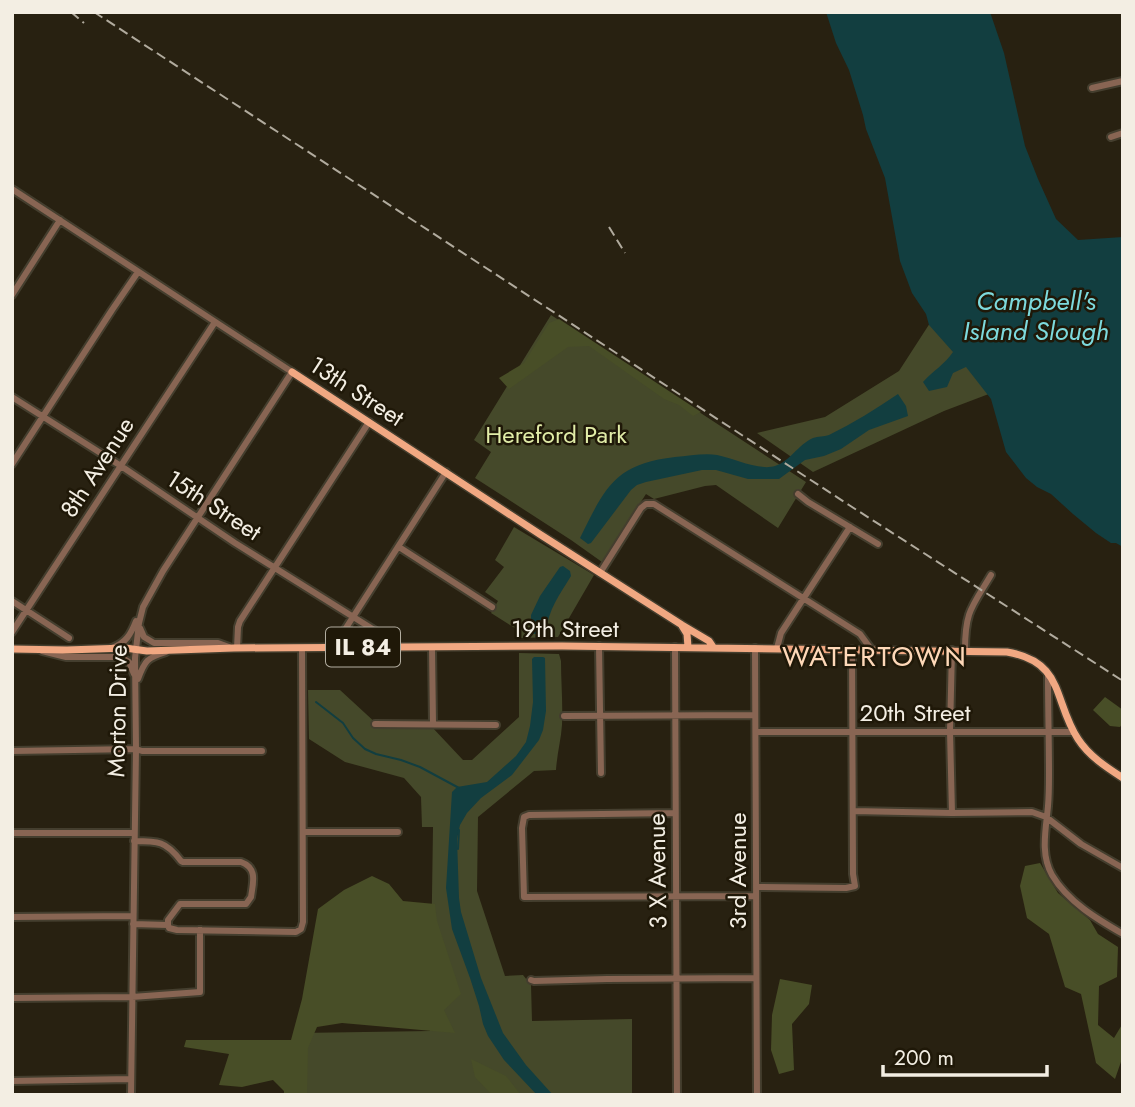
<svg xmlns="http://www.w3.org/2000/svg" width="1135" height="1107" viewBox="0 0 1135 1107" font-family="Jost,sans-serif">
  <rect width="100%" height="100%" fill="#282111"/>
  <!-- green -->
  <path fill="#45492a" d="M941 306 994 392 944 411 813 472 757 433 825 417 899 371Z
    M551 315 806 482 778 528 716 485 705 486 654 499 646 494 602 562 571 540 475 478 491 452 474 440Z
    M514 527 594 575 558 637 519 638 518 630 491 613 498 601 485 592 504 567 495 560Z
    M519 653 559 654 561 661C561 682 563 703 562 725 561 740 557 754 556 770L534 771 478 817 477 891 505 976 523 975 531 985 532 1021 632 1019V1095H299V1033L430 1031 433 827H422L421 797 404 778 345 762 309 739 308 690H340L378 725 431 726 463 760H472L519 717Z"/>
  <!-- forest -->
  <path fill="#484e27" d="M559 319 701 412 693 416 679 405 664 399 589 346 568 347 509 389 499 378 524 363 549 323Z
    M1105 697 1123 710V723L1120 727 1110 726 1093 710Z
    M1040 863 1058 893 1090 920 1098 934 1118 947 1117 977 1099 986 1098 1025 1114 1038 1123 1023V1056L1115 1079 1096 1063 1081 994 1065 987 1049 934 1027 918 1020 886 1025 866Z
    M372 876 389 884 403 901 435 904 437 921 461 994 444 1010 455 1033 342 1023 317 1027 308 1048 307 1095H284V1091L273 1080 242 1087 219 1085 229 1054 184 1047 186 1040H291L302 999 318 909 344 890Z
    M780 979 812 985 809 1004 792 1024 794 1070 779 1074 771 1050 772 1015Z
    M471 1059 506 1076 521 1095H492L475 1077Z"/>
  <!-- water -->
  <path fill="#123e40" d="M826 12H990L1004 53 1025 146 1038 179 1056 219 1078 240 1123 237V547L1116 543H1111L1096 533 1073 514 1051 494 1037 487 1026 478 1006 452 991 399 966 367 953 373 947 387 929 391 923 382C933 371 945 364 953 352L929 325 926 314 912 293 900 261 885 178 866 129 863 115 849 70 836 43Z
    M898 394 906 406 908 416 869 430 841 449 824 456 805 460 779 479H748L716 470H702L646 482 637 485 631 490 591 543 588 544 580 538C605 488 614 464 675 457 689 456 704 453 717 455 733 458 759 471 775 466 789 462 799 444 813 438 818 436 824 437 829 435 853 423 876 409 898 394Z
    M563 566 570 571 571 576C560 594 548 610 546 632L543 634H534L531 632V615L540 596 560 567Z
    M534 657H543L545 658 546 711 543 730 539 740 512 775 481 798 467 813 460 825 457 839 459 898 461 912 481 978 503 1033 526 1065 553 1095H537L504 1060 488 1036 483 1024 479 1006 470 978 452 929 446 888 452 792 457 787 487 782 516 756 526 742 530 726 533 702 532 659Z"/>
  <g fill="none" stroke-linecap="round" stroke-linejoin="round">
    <!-- stream -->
    <path stroke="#123e40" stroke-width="2" d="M316 702 343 723 353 738 365 749 376 754 401 760 420 767 459 788
      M458 849 459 830"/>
    <defs>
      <path id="minor" d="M1092 88 1123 81
        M1111 137 1123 133
        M12 189 292 372 163 571 143 607 139 623 135 658 136 749 131 1095
        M12 295 60 220
        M12 397 121 466 235 543 379 633 389 641 391 647
        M12 464 112 310 138 272
        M798 494 808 502 878 544
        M399 547 492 607
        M600 573 641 508 646 504H654L860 634 871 649
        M12 601 69 638
        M140 628 144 637 154 643H218L229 647
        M12 632 215 322
        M599 646 601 773
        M432 647 433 724
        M675 647 677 1095
        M112 648C126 643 131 634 136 621
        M237 648 238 627 240 621 369 422
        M342 648 344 631 446 472
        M755 648 757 1095
        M777 648 781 633 850 527
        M965 650C965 611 972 607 991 575
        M42 651 66 657H121L129 662 134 674
        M1048 676C1048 708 1049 741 1049 774 1049 784 1049 795 1048 806 1046 829 1040 854 1052 875 1068 902 1097 919 1123 934
        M138 679C145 660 147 658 166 652
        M564 716 755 715
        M375 724 496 725
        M756 732H1073
        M12 751 136 749 142 751H262
        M853 811 952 813 1032 812 1046 817 1081 844 1123 868
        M675 813 529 815 524 817 522 828 524 897 756 896
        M952 813 950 731 952 650
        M303 832H398
        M12 833H134
        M134 841C158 841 166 841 181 861L183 862H241C258 868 253 883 251 897L246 904H180L168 920V925
        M756 887 846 888 855 886 853 874 852 649
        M12 917 133 916
        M133 924 168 925 169 928 177 930 296 932 301 929 303 922 302 648
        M531 980 534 981 607 979 756 978
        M12 998 132 997 200 992V930
        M12 1081 131 1079"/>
      <path id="major" d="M292 372 541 535 682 625 709 641 713 647
        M682 626 687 634 688 647
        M12 649 67 650 125 648 147 651 234 648 562 646 1007 652C1065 662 1053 701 1078 739 1089 756 1106 767 1123 778"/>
    </defs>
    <!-- minor casing -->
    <use href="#minor" stroke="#443e2e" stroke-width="10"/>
    <!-- major casing -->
    <use href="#major" stroke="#443e2e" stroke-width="10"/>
    <!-- minor -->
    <use href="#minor" stroke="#886553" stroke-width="6"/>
    <!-- major -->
    <use href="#major" stroke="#f1a882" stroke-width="7"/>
    <!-- rail -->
    <path stroke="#b1ab9e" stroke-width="2" stroke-dasharray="10 5" stroke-linecap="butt" d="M71 12 84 23
      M94 12 849 505 1123 681
      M609 227 625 253"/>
  </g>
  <g text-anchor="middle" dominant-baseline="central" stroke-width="5" stroke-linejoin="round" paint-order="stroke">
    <!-- shield labels -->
    <rect fill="#1f1808" stroke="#b3aea1" stroke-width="2" x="326" y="627.5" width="74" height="39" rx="5"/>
    <g font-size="23" font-weight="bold" fill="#f3eee3">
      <text x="363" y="647">IL 84</text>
    </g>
    <!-- street labels -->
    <g font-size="24" fill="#f3eee3" stroke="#1f1808">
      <text transform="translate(357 391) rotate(33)">13th Street</text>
      <text transform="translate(97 467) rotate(-57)">8th Avenue</text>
      <text transform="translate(214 505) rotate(33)">15th Street</text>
      <text x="565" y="628">19th Street</text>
      <text transform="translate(117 711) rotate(-89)">Morton Drive</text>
      <text x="915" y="712">20th Street</text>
      <text transform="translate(657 871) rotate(-91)">3 X Avenue</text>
      <text transform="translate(737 871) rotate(-90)">3rd Avenue</text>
    </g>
    <!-- park labels -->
    <g font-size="24" fill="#e1eca7" stroke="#1f1808">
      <text x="556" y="434">Hereford Park</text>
    </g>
    <!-- water labels -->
    <g font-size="26" font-style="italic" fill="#7ddadd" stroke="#1f1808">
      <text x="1036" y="301">Campbell's<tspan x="1036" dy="30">Island Slough</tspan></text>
    </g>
    <!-- quarter labels -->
    <g font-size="28" letter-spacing="2" fill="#fed8b8" stroke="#1f1808">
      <text x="875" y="656">WATERTOWN</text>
    </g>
  </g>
  <!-- border -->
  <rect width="1135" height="1107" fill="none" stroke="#f3eee3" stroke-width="28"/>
  <!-- scale -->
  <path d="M883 1065v10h164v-10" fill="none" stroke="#f3eee3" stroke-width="3.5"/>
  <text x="894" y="1065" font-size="21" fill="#f3eee3" stroke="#1f1808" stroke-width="5" paint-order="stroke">200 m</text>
</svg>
